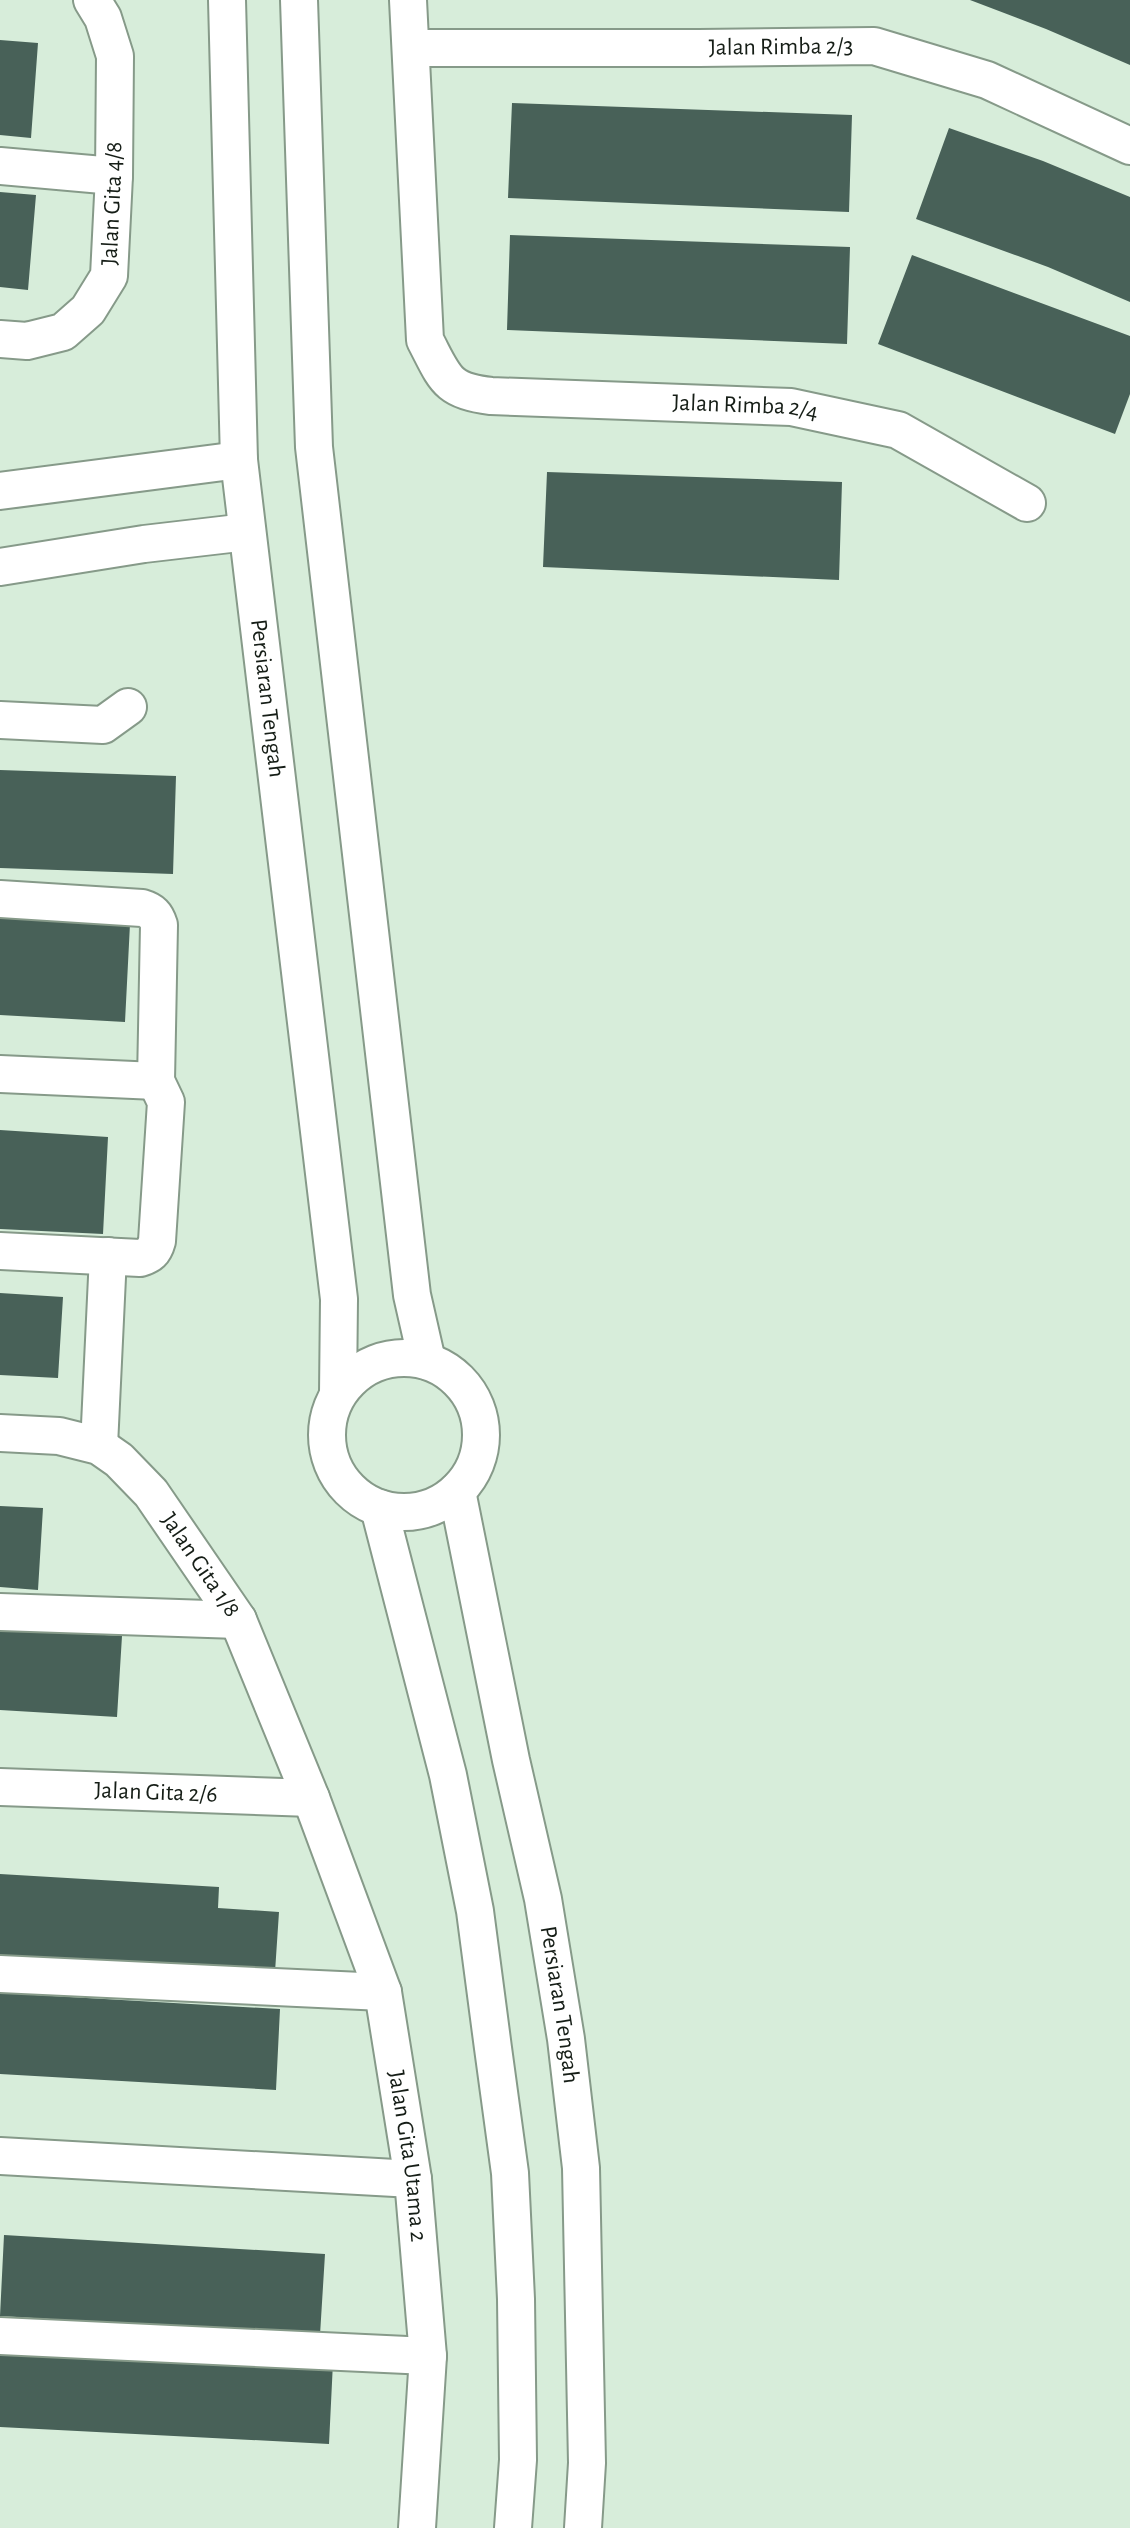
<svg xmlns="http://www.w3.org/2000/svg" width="1130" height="2528" viewBox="0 0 1130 2528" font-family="'Alegreya Sans',sans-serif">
  <rect width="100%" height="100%" fill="#d7edda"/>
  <!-- building -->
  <path fill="#486158" d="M970 0H1130V65L1046 29Z
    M0 40 38 43 31 138 0 135Z
    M512 103 852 115 849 212 508 198Z
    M949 128 1043 161 1130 197V302L1048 267 916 219Z
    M0 192 36 195 28 290 0 287Z
    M510 235 850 247 847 344 507 330Z
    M912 255 1130 336V394L1115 434 878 344Z
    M547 472 842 482 839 580 543 567Z
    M0 770 176 776 173 874 0 868Z
    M0 917 130 924 125 1022 0 1015Z
    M0 1130 108 1137 103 1234 0 1229Z
    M0 1293 63 1297 58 1378 0 1375Z
    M0 1506 43 1508 38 1590 0 1587Z
    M0 1629 122 1636 117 1717 0 1710Z
    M0 1874 219 1887 218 1908 279 1912 275 1972 0 1956Z
    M0 1993 280 2009 276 2090 0 2074Z
    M4 2235 325 2254 320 2335 0 2316Z
    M0 2345 333 2362 329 2444 0 2427Z"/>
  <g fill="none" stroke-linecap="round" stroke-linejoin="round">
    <defs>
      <g id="minor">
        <path id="s1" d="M227 0 239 460 339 1299 338 1393"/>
        <path d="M299 0 314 447 412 1295 427 1361"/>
        <path id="s2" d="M408 0 425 340C445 378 446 391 491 396L791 407 898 430 1027 503"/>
        <path id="s3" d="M411 48H699L874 46 987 80 1130 146"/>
        <path d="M0 166 114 176"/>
        <path id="s4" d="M0 339 27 341 63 332 88 310 109 276 114 176 115 56 103 18 92 0"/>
        <path d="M0 491 239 460"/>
        <path d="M0 567 144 544 247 532"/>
        <path d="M0 720 103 725 128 707"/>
        <path d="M0 899 142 908C152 911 156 915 159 925L156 1081 166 1102 157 1241C154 1252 150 1255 140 1258L0 1251"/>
        <path d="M0 1074 156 1081"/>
        <circle cx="404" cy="1435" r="77"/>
        <path id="s5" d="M0 1433 59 1436 99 1446 119 1460 151 1493 238 1620 311 1798 383 1992 413 2179 428 2356 417 2528"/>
        <path d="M99 1446 108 1256"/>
        <path id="s6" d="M457 1491 511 1760 543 1899 566 2039 581 2168 587 2463 583 2528"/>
        <path d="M379 1508 448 1775 475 1911 493 2048 510 2173 516 2299 518 2460 513 2528"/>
        <path d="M0 1612 238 1620"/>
        <path id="s7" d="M0 1787 311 1798"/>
        <path d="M0 1974 383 1992"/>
        <path d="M0 2156 413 2179"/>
        <path d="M0 2336 428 2356"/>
      </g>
    </defs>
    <!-- minor casing -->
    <use href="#minor" stroke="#869a89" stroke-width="40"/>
    <!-- minor -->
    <use href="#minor" stroke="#fff" stroke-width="36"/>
  </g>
  <g text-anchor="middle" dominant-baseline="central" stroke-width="8" stroke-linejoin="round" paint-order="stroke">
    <!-- street labels -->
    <g font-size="24" fill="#151d16" stroke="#e4fae7">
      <text stroke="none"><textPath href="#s3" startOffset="370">Jalan Rimba 2/3</textPath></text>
      <text stroke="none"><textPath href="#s4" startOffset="210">Jalan Gita 4/8</textPath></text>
      <text stroke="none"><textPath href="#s2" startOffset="688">Jalan Rimba 2/4</textPath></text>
      <text stroke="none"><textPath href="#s1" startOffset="700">Persiaran Tengah</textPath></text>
      <text stroke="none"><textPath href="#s5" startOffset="258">Jalan Gita 1/8</textPath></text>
      <text stroke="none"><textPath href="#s7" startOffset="156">Jalan Gita 2/6</textPath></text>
      <text stroke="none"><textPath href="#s6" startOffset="524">Persiaran Tengah</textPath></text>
      <text stroke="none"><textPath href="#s5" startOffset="890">Jalan Gita Utama 2</textPath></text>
    </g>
  </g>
</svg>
